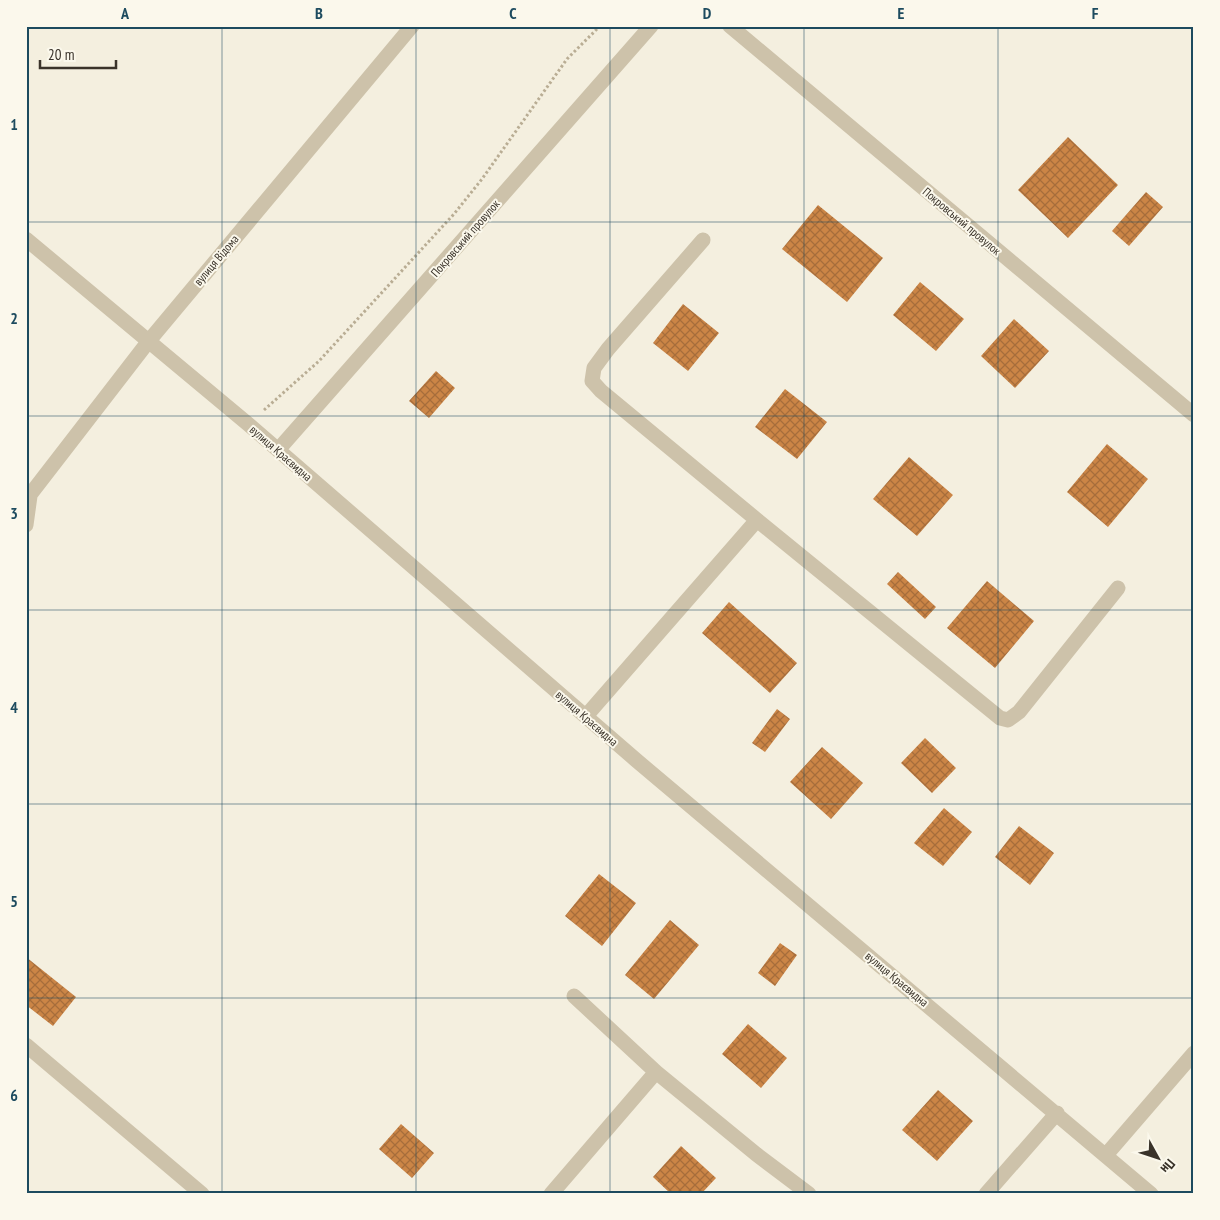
<svg xmlns="http://www.w3.org/2000/svg" width="1220" height="1220" viewBox="0 0 1220 1220" font-family="'PT Sans Narrow',sans-serif">
  <defs>
    <pattern id="building-cross-hatch" width="8" height="8" patternUnits="userSpaceOnUse" patternTransform="scale(1.25)"><rect width="8" height="8" fill="#cb8546"/><path d="M0 0l8 8M0 8l8-8" fill="none" stroke="#a66d3b"/></pattern>
  </defs>
  <rect width="100%" height="100%" fill="#f4efdf"/>
  <!-- building -->
  <path fill="url(#building-cross-hatch)" d="M1068 137 1118 185 1068 238 1018 190Z
    M1146 192 1163 207 1129 246 1112 231Z
    M818 205 883 258 847 302 782 249Z
    M920 282 964 319 936 351 893 315Z
    M683 304 719 333 688 371 653 343Z
    M1014 319 1049 351 1015 388 981 356Z
    M436 371 455 388 429 418 409 401Z
    M785 389 827 422 797 459 755 427Z
    M1107 444 1148 479 1108 527 1067 492Z
    M909 457 953 495 917 536 873 499Z
    M898 572 936 607 925 619 887 584Z
    M987 581 1034 621 995 668 947 628Z
    M729 602 797 663 770 693 702 633Z
    M777 709 790 719 765 752 752 743Z
    M925 738 956 768 932 793 901 763Z
    M822 747 863 783 831 819 790 782Z
    M944 808 972 832 943 866 914 843Z
    M1019 826 1054 853 1030 885 995 857Z
    M599 874 636 903 602 946 565 916Z
    M670 920 699 945 654 999 625 975Z
    M780 943 797 955 775 986 758 973Z
    M26 957 76 997 53 1026 26 1005Z
    M748 1024 787 1058 761 1088 722 1054Z
    M938 1090 973 1121 937 1161 902 1130Z
    M401 1124 434 1153 412 1178 379 1149Z
    M681 1146 716 1178 701 1194H671L653 1177Z"/>
  <g fill="none" stroke-linecap="round" stroke-linejoin="round">
    <!-- path -->
    <path stroke="#b9ad94" stroke-width="3" stroke-dasharray="2.5 2.5" stroke-linecap="butt" d="M264 410 319 361 454 214 482 179 567 59 600 26"/>
    <!-- minor -->
    <path stroke="#cdc2aa" stroke-width="15" d="M730 26 1194 415
      M26 239 248 424 636 760 1151 1194
      M703 240 608 349 594 368 592 381 601 391 757 520
      M278 450 651 26
      M26 500 148 342 412 26
      M26 525 30 496
      M586 716 757 520 1000 718 1008 720 1019 712 1118 588
      M26 1045 202 1194
      M656 1072 756 1154 809 1194
      M1106 1155 1194 1053
      M551 1194 656 1072 574 996
      M986 1194 1057 1113"/>
  </g>
  <!-- grid -->
  <path fill="none" stroke="#1d4b5f" stroke-width="1" stroke-opacity="0.55" d="M222 26V1194M416 26V1194M610 26V1194M804 26V1194M998 26V1194M26 222H1194M26 416H1194M26 610H1194M26 804H1194M26 998H1194"/>
  <g text-anchor="middle" dominant-baseline="central" stroke-width="4" stroke-linejoin="round" paint-order="stroke">
    <!-- street labels -->
    <g font-size="12" fill="#3a332a" stroke="#fbf8ec">
      <text transform="translate(962 221) rotate(40)">Покровський провулок</text>
      <text transform="translate(465 238) rotate(-49)">Покровський провулок</text>
      <text transform="translate(216 260) rotate(-50)">вулиця Відома</text>
      <text transform="translate(281 453) rotate(41)">вулиця Краєвидна</text>
      <text transform="translate(587 718) rotate(41)">вулиця Краєвидна</text>
      <text transform="translate(897 979) rotate(40)">вулиця Краєвидна</text>
    </g>
  </g>
  <!-- border -->
  <rect width="1220" height="1220" fill="none" stroke="#fbf8ec" stroke-width="55"/>
  <!-- north arrow -->
  <g transform="translate(1158 1158) rotate(130)" stroke="#fbf8ec" stroke-width="4" paint-order="stroke">
  <path d="M0-4L9 19L0 12L-9 19Z" fill="#3a332a"/>
  <text y="-8" font-size="14" font-weight="bold" text-anchor="middle" fill="#3a332a">Пн</text>
  </g>
  <!-- scale -->
  <path d="M40 60v8h76v-8" fill="none" stroke="#3a332a" stroke-width="2.5"/>
  <text x="48" y="60" font-size="15" fill="#3a332a" stroke="#fbf8ec" stroke-width="4" paint-order="stroke">20 m</text>
  <rect x="28" y="28" width="1164" height="1164" fill="none" stroke="#1d4b5f" stroke-width="2"/>
  <g font-size="16" text-anchor="middle" font-weight="bold" fill="#1d4b5f">
    <text x="125" y="19">A</text>
    <text x="319" y="19">B</text>
    <text x="513" y="19">C</text>
    <text x="707" y="19">D</text>
    <text x="901" y="19">E</text>
    <text x="1095" y="19">F</text>
    <text x="14" y="130">1</text>
    <text x="14" y="324">2</text>
    <text x="14" y="519">3</text>
    <text x="14" y="713">4</text>
    <text x="14" y="907">5</text>
    <text x="14" y="1101">6</text>
  </g>
</svg>
